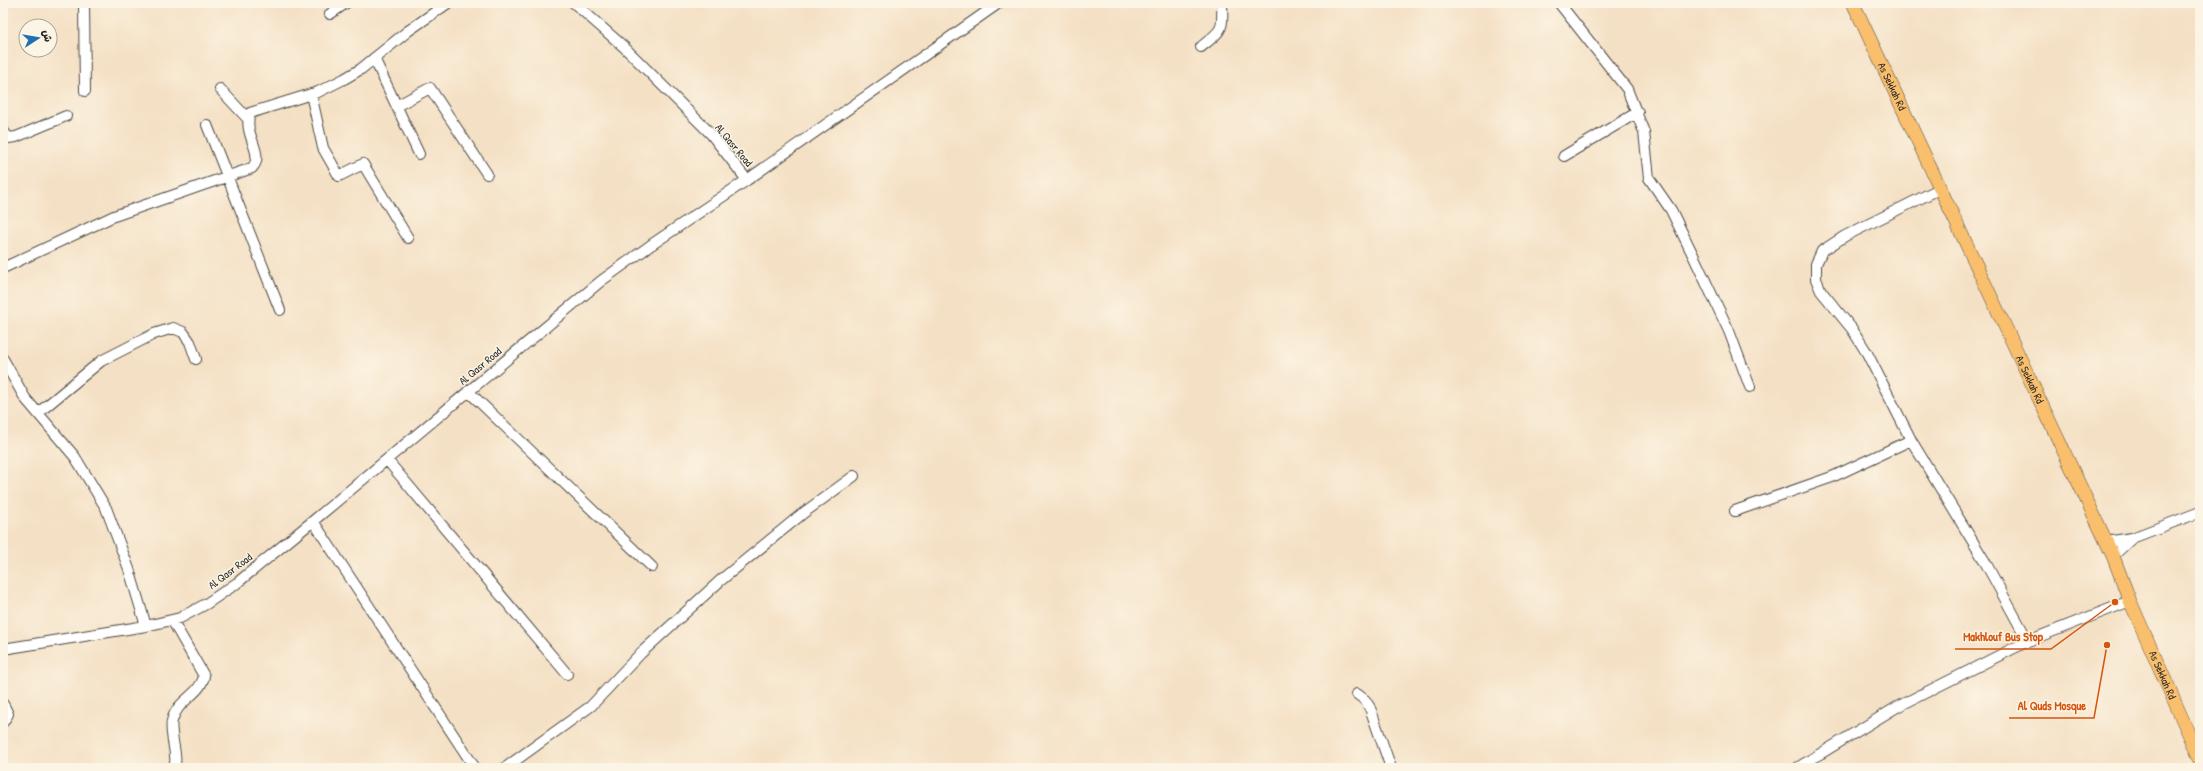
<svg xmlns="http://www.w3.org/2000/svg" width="2203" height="771" viewBox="0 0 2203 771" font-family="'Patrick Hand','Playpen Sans Arabic',sans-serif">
  <rect width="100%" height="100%" fill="#fcf5e5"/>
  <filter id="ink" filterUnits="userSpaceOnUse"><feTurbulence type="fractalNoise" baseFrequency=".025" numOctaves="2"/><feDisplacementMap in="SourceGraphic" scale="8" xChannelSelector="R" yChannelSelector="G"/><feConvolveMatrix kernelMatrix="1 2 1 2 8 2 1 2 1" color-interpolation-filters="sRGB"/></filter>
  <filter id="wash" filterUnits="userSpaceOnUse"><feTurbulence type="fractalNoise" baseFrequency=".012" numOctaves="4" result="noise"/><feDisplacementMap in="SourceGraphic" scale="16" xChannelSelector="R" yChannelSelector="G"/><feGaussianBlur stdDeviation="0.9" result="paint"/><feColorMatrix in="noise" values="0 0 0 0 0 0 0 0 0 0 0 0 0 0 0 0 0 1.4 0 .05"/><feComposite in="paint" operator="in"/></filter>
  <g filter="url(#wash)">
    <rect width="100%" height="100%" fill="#f4e0c4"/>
  </g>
  <g filter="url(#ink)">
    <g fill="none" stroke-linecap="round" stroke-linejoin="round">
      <defs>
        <path id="minor" d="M84 3 85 91
          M1559 3 1627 89 1644 132 1649 178 1671 210 1693 255 1729 331 1750 387
          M330 14 346 3
          M1201 47C1223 29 1223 31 1222 3
          M374 58 419 154
          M220 89 248 119
          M311 94 323 148 339 176 363 164 408 238
          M398 105 430 88 487 174
          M207 125 280 310
          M3 130 8 138 16 137 66 116
          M1564 156 1638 112
          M747 180 999 3
          M1939 189 1845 236 1822 251 1816 264V279L1821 291 1852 329 1867 353 1911 440 1984 560 2028 641
          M3 268 114 216 252 168C266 154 242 135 250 113L318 92 344 79 361 69 408 31 448 3
          M3 359 25 398 75 457 106 508 129 569 146 626
          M468 391 652 567
          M38 413 101 361 154 334 173 328 183 332 190 342 196 359
          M387 460 567 674
          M1735 511 1832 477 1911 440
          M313 521 475 768
          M2106 542 2132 538 2200 512
          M2113 556 2132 538
          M172 620 204 676C200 696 177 699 172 721 169 734 179 758 174 768
          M3 649 146 626 180 618 206 604 237 583 313 521 601 281 651 245 747 180 711 134 624 47 574 3
          M1357 694 1365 700 1370 708 1391 768
          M3 704 8 714 3 722
          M505 768 591 706 641 653 721 580 802 514 854 476
          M1797 768 1897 707 2028 641 2130 601"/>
        <g id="major">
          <path id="s1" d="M1853 3 2113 556 2130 601 2200 759"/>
        </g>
      </defs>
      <!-- minor casing -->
      <use href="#minor" stroke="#494642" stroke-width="12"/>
      <!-- major casing -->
      <use href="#major" stroke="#494642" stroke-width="14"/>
      <!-- minor -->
      <use href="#minor" stroke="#fff" stroke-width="10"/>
      <!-- major -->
      <use href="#major" stroke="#f9bf6c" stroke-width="13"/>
    </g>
  </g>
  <g text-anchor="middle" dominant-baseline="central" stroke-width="3" stroke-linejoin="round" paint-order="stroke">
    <!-- street labels -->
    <g font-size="11" fill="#2b2b2b" stroke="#fcf5e5">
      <text stroke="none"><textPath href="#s1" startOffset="92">As Sekkah Rd</textPath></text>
      <text transform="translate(734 145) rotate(50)">Al Qasr Road</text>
      <text transform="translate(480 366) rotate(-40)">Al Qasr Road</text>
      <text stroke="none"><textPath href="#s1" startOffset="416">As Sekkah Rd</textPath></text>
      <text transform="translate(230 571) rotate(-37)">Al Qasr Road</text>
      <text stroke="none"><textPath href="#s1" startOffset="740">As Sekkah Rd</textPath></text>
    </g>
  </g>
  <!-- callouts -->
  <path fill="none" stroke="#d5540f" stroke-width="1.5" d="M2115 602L2051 649H1955M2107 645L2094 718H2009"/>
  <g fill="#d5540f" stroke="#fcf5e5" stroke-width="1.5">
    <circle cx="2115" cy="602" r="4"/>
    <circle cx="2107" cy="645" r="4"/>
  </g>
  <g font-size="12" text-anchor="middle" font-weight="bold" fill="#d5540f" stroke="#fcf5e5" stroke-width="3" stroke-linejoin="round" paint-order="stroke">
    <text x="2003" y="641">Makhlouf Bus Stop</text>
    <text x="2052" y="710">Al Quds Mosque</text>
  </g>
  <!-- margin -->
  <rect width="2203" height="771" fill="none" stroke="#fcf5e5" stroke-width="16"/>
  <!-- north arrow -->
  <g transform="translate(38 38) rotate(78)"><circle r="19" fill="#fcf5e5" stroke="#a8a49b"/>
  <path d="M0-3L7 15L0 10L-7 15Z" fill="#1f6fb2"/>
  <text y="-6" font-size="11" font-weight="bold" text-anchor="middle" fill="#2b2b2b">ش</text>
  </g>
</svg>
